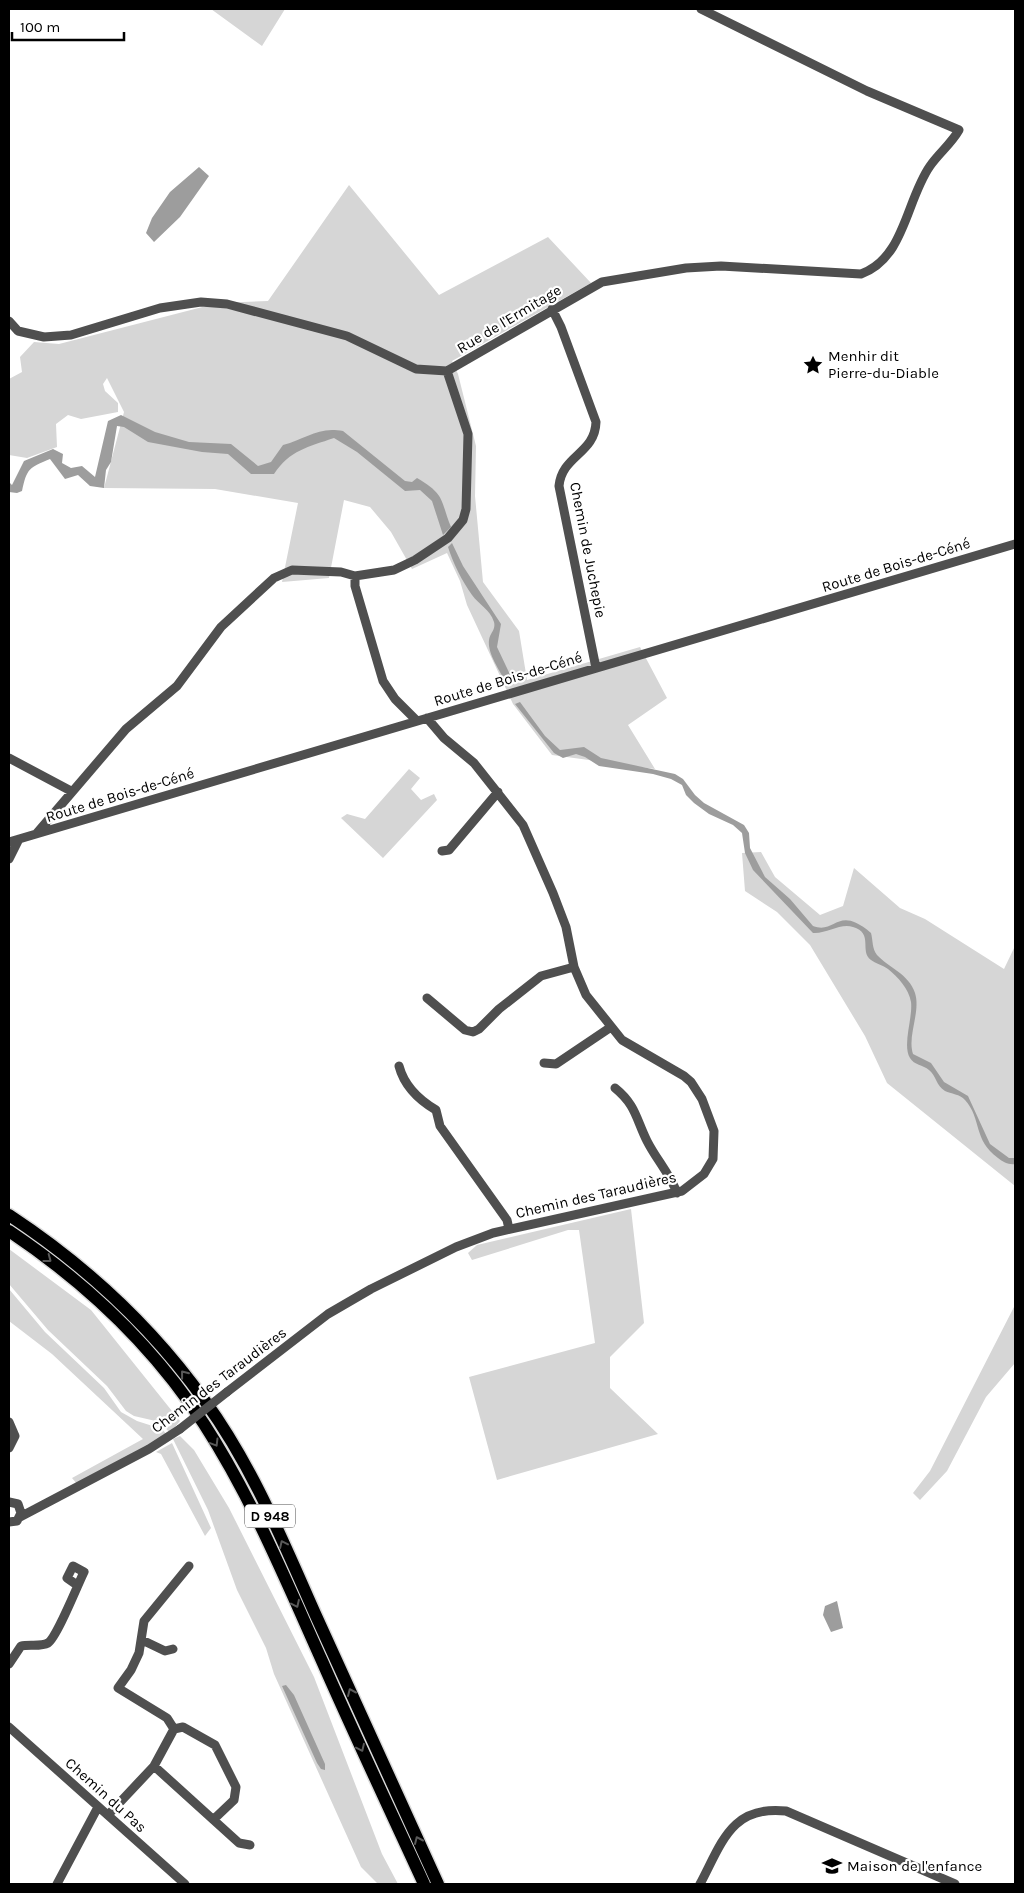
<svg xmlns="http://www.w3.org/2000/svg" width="1024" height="1893" viewBox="0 0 1024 1893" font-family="Karla,sans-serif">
  <rect width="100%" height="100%" fill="#fff"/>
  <!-- green -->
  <path fill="#d6d6d6" d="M211 9H285L262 46Z
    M349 185 439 295 548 237 591 283 452 361 458 374 476 446 475 496 483 582 519 631 527 680 640 647 667 698 628 725 655 769 552 755 513 704 467 605 460 581 447 553 412 569 391 532 370 507 344 500 329 578 282 582 298 503 215 489 104 488 124 412 107 378 103 384 105 391 118 403V412L81 419 68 415 56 424 57 447 27 458 9 455V379L22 372 20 357 34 342 59 344 218 303 268 301Z
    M409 769 420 778 411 789 421 800 434 794 437 800 383 858 341 818 347 814 365 819Z
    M761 852 775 877 820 915 843 906 854 868 900 908 925 919 1004 969 1015 946V1186L887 1083 865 1036 810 945 777 912 745 891 742 853Z
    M631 1209 644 1323 610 1357V1388L658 1434 497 1480 469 1377 595 1343 579 1230H568L472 1260 468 1253 477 1245Z
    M9 1249 91 1310 180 1421 170 1433 160 1422 134 1416 126 1411 107 1386 48 1330 9 1284Z
    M9 1289 45 1332 104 1388 121 1412 137 1421 162 1429 167 1435 77 1484 72 1478 143 1439 52 1354 9 1321Z
    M1015 1305V1363L986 1397 947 1471 920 1500 913 1493 930 1471Z
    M180 1436 194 1450 229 1508 314 1677 382 1854 398 1884H378L361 1867 274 1674 266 1648 237 1590 208 1510 173 1439Z
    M172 1443 211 1528 205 1536 161 1454 156 1452Z"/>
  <!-- water -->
  <path fill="#9d9d9d" d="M199 167 209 176 180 217 154 242 146 233 152 218 170 192Z
    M121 415 155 432 189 442 231 444 258 466 271 462 283 445C306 439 318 426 343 431L405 481 412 482 417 478C446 495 440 500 451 527L443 535 432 501 420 490 405 491 357 452 334 438C308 447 290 450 274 474H251L228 454 202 452 148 442 124 427 117 426 111 462 106 470 104 488 90 486 78 475 65 479 50 459C29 468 27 468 22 491L17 493 9 492V482L12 485 24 461 53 449 63 454 62 463 71 468 82 466 95 477 108 421Z
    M452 543 463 566 501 624 497 647 514 683 508 686C502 674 487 654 489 640 490 633 496 630 494 622 490 609 479 605 472 595 462 581 453 563 448 547Z
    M520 702 545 736 560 750 584 747 601 758 675 774 683 779 695 795 704 803 744 825 749 833 750 848 765 877 790 899 813 926C836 935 837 904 871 933 873 940 872 949 877 955 889 968 909 974 915 993 921 1012 907 1036 913 1054L931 1063 944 1082 968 1096 990 1144 1009 1158H1015V1164C1009 1165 1003 1162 998 1158 973 1140 982 1119 965 1100 960 1094 951 1094 945 1091 936 1086 936 1075 929 1070 923 1065 914 1065 910 1058 902 1045 913 1018 911 1002 909 989 898 977 888 969 883 965 876 964 871 960 859 951 874 933 853 927 840 923 827 934 813 933L753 870 745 853 742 833 733 825 709 814 694 803 686 795 682 785 671 779 653 774 599 766 585 757 576 754 563 758 554 753 515 704Z
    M837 1601 843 1628 831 1632 823 1615 825 1606Z
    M286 1685 294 1695 325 1764V1770L321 1769 317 1763 282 1686Z"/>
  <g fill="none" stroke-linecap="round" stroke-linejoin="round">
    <defs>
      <path id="highway" d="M9 1215C85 1265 152 1327 205 1401 253 1467 284 1544 317 1618 357 1707 398 1795 438 1884
        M9 1231C85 1282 154 1347 204 1424 252 1498 286 1581 322 1661 355 1736 390 1810 424 1884"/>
    </defs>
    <!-- highway casing -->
    <use href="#highway" stroke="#dbdbdb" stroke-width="15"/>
    <!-- minor -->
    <path stroke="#4f4f4f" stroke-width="9" d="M552 309 561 327 596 422C595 454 562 455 559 486L596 668
      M9 321 18 331 44 337 71 335 160 308 201 302 227 304 347 336 416 369 447 371 602 282 686 268 721 266 861 274C905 258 906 200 930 166 939 153 951 144 959 130L867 91 701 9
      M355 576V586L383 681 395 699 417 721
      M9 758 71 791
      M37 833 126 729 177 686 221 627 274 578 292 570 341 572 355 576 394 570 415 560 448 538 463 520 466 509 468 434 447 371
      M9 842 1015 544
      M442 851 449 850 498 792
      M9 859 19 839
      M427 998 465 1030 473 1032 479 1029 499 1009 541 976 574 967
      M544 1063 556 1064 611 1027
      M399 1066C404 1085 419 1100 436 1110L440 1126 507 1220 509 1229
      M615 1088C636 1105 636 1119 647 1141 656 1159 670 1174 677 1193
      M227 1392 328 1314 371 1289 456 1247 493 1233 682 1191 704 1174 713 1159 714 1131 702 1099 691 1082 684 1076 622 1040 586 995 574 967 566 927 553 893 523 825 474 763 444 738 427 718
      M9 1422 15 1436 9 1448
      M9 1502 18 1504 21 1513 17 1521 9 1522
      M20 1517 149 1449 180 1429
      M142 1640 165 1651 173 1649
      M9 1664 21 1646C29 1644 41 1647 48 1643 57 1637 78 1584 84 1572L73 1566 67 1578 77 1585
      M9 1727 185 1884
      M174 1729 167 1718 118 1688 131 1670 139 1653 144 1621 189 1566
      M154 1766 239 1843 250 1845
      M108 1815 154 1766 174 1729 183 1727 215 1745 236 1787 234 1800 214 1819
      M57 1884 98 1807
      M700 1884C722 1843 731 1805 786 1811L955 1884"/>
    <!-- highway -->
    <use href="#highway" stroke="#000" stroke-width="12"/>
    <!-- minor-bridge -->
    <path stroke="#4f4f4f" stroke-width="9" d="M180 1429 227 1392"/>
  </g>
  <!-- one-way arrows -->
  <defs><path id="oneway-chevron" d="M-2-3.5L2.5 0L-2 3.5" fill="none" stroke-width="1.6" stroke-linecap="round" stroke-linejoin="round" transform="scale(1.25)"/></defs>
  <g stroke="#595959">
    <use href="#oneway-chevron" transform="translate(48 1259) rotate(37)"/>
    <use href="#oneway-chevron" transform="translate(184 1374) rotate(-128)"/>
    <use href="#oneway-chevron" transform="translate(215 1443) rotate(59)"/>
    <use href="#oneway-chevron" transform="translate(283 1544) rotate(-115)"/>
    <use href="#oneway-chevron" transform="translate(296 1604) rotate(65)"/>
    <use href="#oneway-chevron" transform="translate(351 1692) rotate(-114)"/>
    <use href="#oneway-chevron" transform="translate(361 1748) rotate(65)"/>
    <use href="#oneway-chevron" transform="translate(418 1840) rotate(-114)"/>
  </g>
  <!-- icons -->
  <defs>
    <symbol id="sight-bare" viewBox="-9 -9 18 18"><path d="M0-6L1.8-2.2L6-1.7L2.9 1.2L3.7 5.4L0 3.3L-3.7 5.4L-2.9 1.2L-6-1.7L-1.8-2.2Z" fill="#000" stroke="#fff" stroke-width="2.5" paint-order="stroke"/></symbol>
    <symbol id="school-bare" viewBox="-9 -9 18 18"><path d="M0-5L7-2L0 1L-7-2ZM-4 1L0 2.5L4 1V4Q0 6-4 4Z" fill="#000" stroke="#fff" stroke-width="2.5" paint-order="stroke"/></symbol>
  </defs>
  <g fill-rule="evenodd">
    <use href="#sight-bare" x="799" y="351" width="28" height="28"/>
    <use href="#school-bare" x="818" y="1852" width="28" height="28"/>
  </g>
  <g text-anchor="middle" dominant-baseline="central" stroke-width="4.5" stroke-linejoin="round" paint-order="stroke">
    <!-- shield labels -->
    <rect fill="#fff" stroke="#4c4c4c" stroke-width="1" x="245" y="1504.5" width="50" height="23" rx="4"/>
    <g font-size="14" font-weight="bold" fill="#000">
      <text x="270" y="1516">D 948</text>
    </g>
    <!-- street labels -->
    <g font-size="15" fill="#000" stroke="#fff">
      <text transform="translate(509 319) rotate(-31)">Rue de l'Ermitage</text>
      <text transform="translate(588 550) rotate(79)">Chemin de Juchepie</text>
      <text transform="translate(896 565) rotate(-17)">Route de Bois-de-Céné</text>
      <text transform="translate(508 679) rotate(-17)">Route de Bois-de-Céné</text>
      <text transform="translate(120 795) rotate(-17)">Route de Bois-de-Céné</text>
      <text transform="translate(596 1195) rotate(-13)">Chemin des Taraudières</text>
      <text transform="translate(219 1380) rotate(-37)">Chemin des Taraudières</text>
      <text transform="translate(106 1795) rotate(42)">Chemin du Pas</text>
    </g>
    <!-- poi labels -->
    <g font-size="15" fill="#000" stroke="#fff" text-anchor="start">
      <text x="828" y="356">Menhir dit<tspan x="828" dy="17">Pierre-du-Diable</tspan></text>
      <text x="847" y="1866">Maison de l'enfance</text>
    </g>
  </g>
  <!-- border -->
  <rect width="1024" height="1893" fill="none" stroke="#000000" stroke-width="20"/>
  <!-- scale -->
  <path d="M12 32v8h112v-8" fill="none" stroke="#000000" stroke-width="2.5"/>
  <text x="20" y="32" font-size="15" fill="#000000" stroke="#ffffff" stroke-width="4" paint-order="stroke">100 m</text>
</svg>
